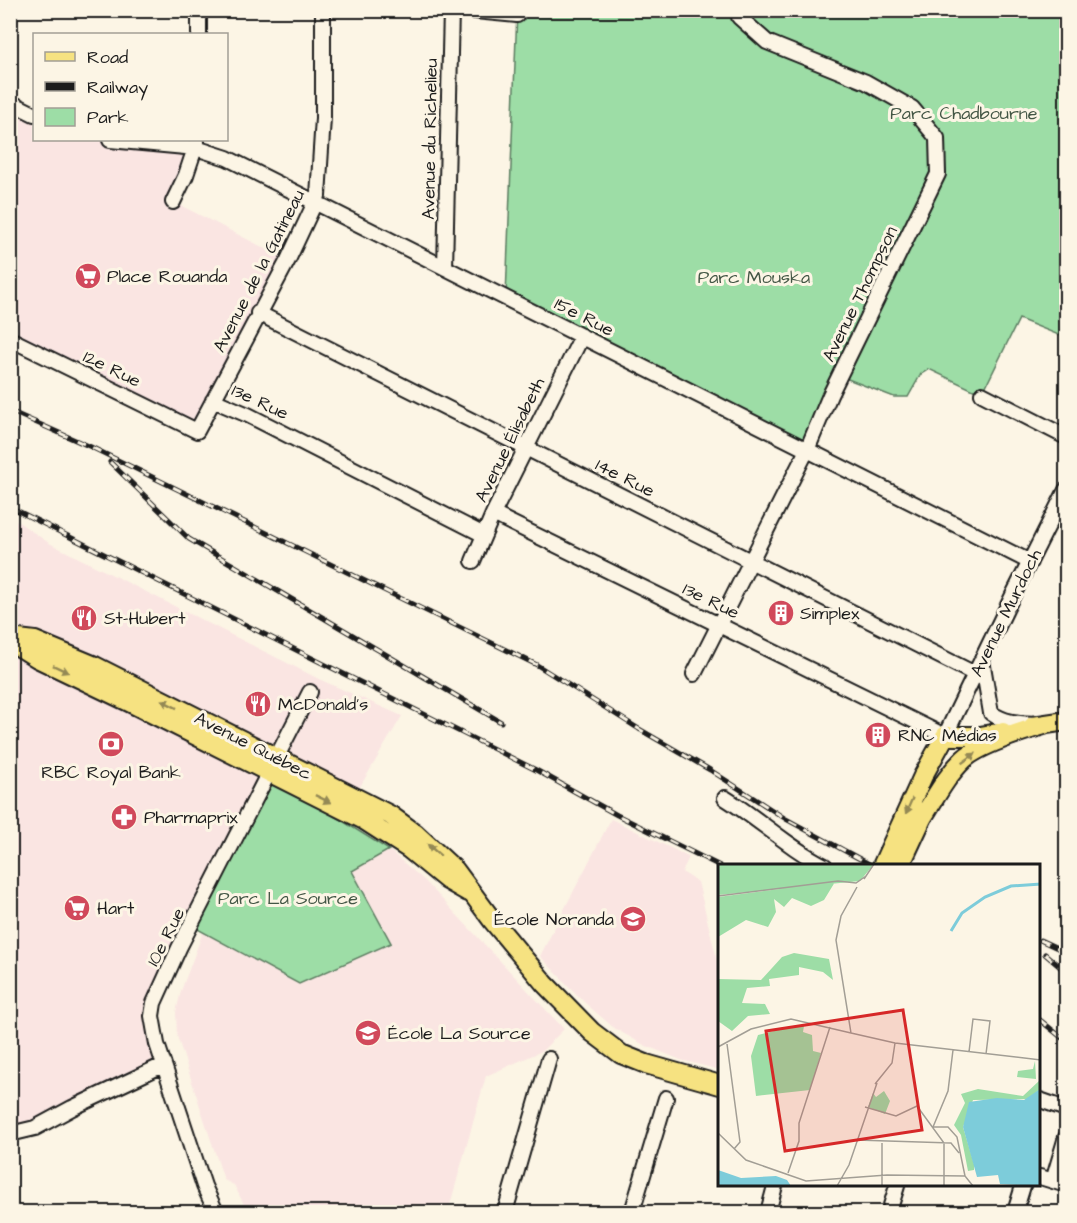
<svg xmlns="http://www.w3.org/2000/svg" width="1077" height="1223" viewBox="0 0 1077 1223" font-family="'Architects Daughter',sans-serif">
  <rect width="100%" height="100%" fill="#fcf5e5"/>
  <filter id="ink" filterUnits="userSpaceOnUse"><feTurbulence type="fractalNoise" baseFrequency=".0167" numOctaves="2"/><feDisplacementMap in="SourceGraphic" scale="12" xChannelSelector="R" yChannelSelector="G"/><feConvolveMatrix kernelMatrix="1 2 1 2 8 2 1 2 1" color-interpolation-filters="sRGB"/></filter>
  <g filter="url(#ink)">
    <!-- built -->
    <path fill="#fae5e2" d="M10 102 34 114V140H110L191 148 174 202 288 260 197 431 11 339Z
      M11 517 49 543 321 680 402 716 358 790 274 750 146 1012 147 1030 163 1065 11 1134Z
      M611 819 689 857 682 872 698 882 720 972V1070L681 1060 644 1045 614 1028 584 1002 540 956Z
      M389 850 425 881 564 1029 542 1051 486 1076 448 1212H248L234 1185 224 1180 177 1036 176 1012 181 991 203 932 299 984 391 943 351 871Z"/>
    <!-- green -->
    <path fill="#9ddda6" stroke="#5c7c61" stroke-width="1.5" d="M517 11H1064L1066 37V338L1019 319 982 394 929 369 921 374 908 397H894L840 376 807 450 506 297Z
      M273 782 341 820 389 850 352 871 391 943 299 984 192 926Z"/>
    <g fill="none" stroke-linecap="round" stroke-linejoin="round">
      <defs>
        <path id="minor" d="M465 10 517 15
          M199 34V10
          M10 102 34 114
          M110 140 196 148 227 158 1030 562
          M173 202 186 175 197 142
          M445 268 451 10
          M258 313 975 674
          M10 339 197 431 288 260 318 196 323 118V10
          M982 394 1066 437
          M213 400 248 415 484 535
          M493 514 945 736 1013 595 1066 490
          M473 561 493 514 582 336
          M982 660 991 713C1005 723 1019 723 1036 724
          M694 674 807 450 830 395 938 174 937 138 912 108 866 82 767 42 739 17
          M725 798C759 819 789 848 825 866
          M1040 1100 1066 1109
          M10 1134 35 1128 72 1108 163 1065
          M1040 1177 1066 1185
          M1053 1181 1066 1137
          M216 1212 204 1186 157 1044 152 1016 154 1003 179 948 310 692
          M505 1212 549 1059
          M632 1212 666 1098
          M768 1212 775 1186
          M889 1212 897 1186
          M1015 1212 1023 1186"/>
        <path id="major" d="M10 638 35 641 95 666 390 815 416 834 455 870 492 920 545 984 592 1032 621 1054 646 1064 720 1085
          M10 641 37 658 129 702 364 820 409 849 447 880 468 892
          M1033 726 1066 721
          M945 736H980L1003 732
          M921 820C934 800 946 776 964 759 979 745 1023 731 1044 725
          M882 866 923 776 945 736
          M900 866 926 810"/>
      </defs>
      <!-- minor casing -->
      <use href="#minor" stroke="#1c1c1c" stroke-width="18"/>
      <!-- major casing -->
      <use href="#major" stroke="#1c1c1c" stroke-width="22"/>
      <!-- minor -->
      <use href="#minor" stroke="#fcf5e5" stroke-width="14"/>
      <!-- major -->
      <use href="#major" stroke="#f6e281" stroke-width="18"/>
      <defs>
        <path id="rail" d="M10 411 91 447 537 665 639 729 710 770 786 819 871 865
          M110 462 189 539 501 722
          M10 507 536 770 617 815 720 866
          M1040 940 1066 952
          M1045 954 1066 972
          M1040 1020 1066 1041"/>
      </defs>
      <!-- rail casing -->
      <use href="#rail" stroke="#1c1c1c" stroke-width="5"/>
      <!-- rail -->
      <use href="#rail" stroke="#fcf5e5" stroke-width="3" stroke-dasharray="9" stroke-linecap="butt"/>
    </g>
    <!-- one-way arrows -->
    <defs><path id="oneway-solid" d="M-6-.8H1V-3.2L6.5 0L1 3.2V.8H-6Z" transform="scale(1.5)"/></defs>
    <g fill="#948954">
      <use href="#oneway-solid" transform="translate(61 669) rotate(25)"/>
      <use href="#oneway-solid" transform="translate(169 704) rotate(-153)"/>
      <use href="#oneway-solid" transform="translate(969 758) rotate(-35)"/>
      <use href="#oneway-solid" transform="translate(323 799) rotate(26)"/>
      <use href="#oneway-solid" transform="translate(909 806) rotate(114)"/>
      <use href="#oneway-solid" transform="translate(434 850) rotate(-139)"/>
    </g>
  </g>
  <!-- icons -->
  <defs>
    <symbol id="supermarket-disc" viewBox="-11 -11 22 22"><circle r="9.5" fill="#d1495b" stroke="#fcf5e5"/><path d="M-6-5.5h2.5l.6 2H6L4.5 2H-2.5L-4.4-4H-6ZM-1.5 3.2a1.3 1.3 0 1 0 .1 0ZM3 3.2a1.3 1.3 0 1 0 .1 0Z" fill="#fff"/></symbol>
    <symbol id="building-disc" viewBox="-11 -11 22 22"><circle r="9.5" fill="#d1495b" stroke="#fcf5e5"/><path d="M-4-6H4V6H1V3H-1V6H-4ZM-2.5-4.3h1.7v1.8h-1.7ZM.8-4.3h1.7v1.8H.8ZM-2.5-1h1.7V.8h-1.7ZM.8-1h1.7V.8H.8Z" fill="#fff"/></symbol>
    <symbol id="restaurant-disc" viewBox="-11 -11 22 22"><circle r="9.5" fill="#d1495b" stroke="#fcf5e5"/><path d="M-5-6h1v4h1v-4h1v4h1v-4h1v5L-1.5 .5V6h-2V.5L-5-1ZM5-6V6H3V1.5H1.5Q1.5-4 5-6Z" fill="#fff"/></symbol>
    <symbol id="bank-disc" viewBox="-11 -11 22 22"><circle r="9.5" fill="#d1495b" stroke="#fcf5e5"/><path d="M-6-4H6V4H-6ZM0-2.3a2.3 2.3 0 1 0 0 4.6a2.3 2.3 0 1 0 0-4.6Z" fill="#fff"/></symbol>
    <symbol id="pharmacy-disc" viewBox="-11 -11 22 22"><circle r="9.5" fill="#d1495b" stroke="#fcf5e5"/><path d="M-2-6h4v4h4v4h-4v4h-4v-4h-4v-4h4Z" fill="#fff"/></symbol>
    <symbol id="school-disc" viewBox="-11 -11 22 22"><circle r="9.5" fill="#d1495b" stroke="#fcf5e5"/><path d="M0-5L7-2L0 1L-7-2ZM-4 1L0 2.5L4 1V4Q0 6-4 4Z" fill="#fff"/></symbol>
  </defs>
  <g fill-rule="evenodd">
    <use href="#supermarket-disc" x="73" y="261" width="30" height="30"/>
    <use href="#building-disc" x="766" y="598" width="30" height="30"/>
    <use href="#restaurant-disc" x="69" y="603" width="30" height="30"/>
    <use href="#restaurant-disc" x="243" y="689" width="30" height="30"/>
    <use href="#building-disc" x="863" y="720" width="30" height="30"/>
    <use href="#bank-disc" x="96" y="729" width="30" height="30"/>
    <use href="#pharmacy-disc" x="109" y="802" width="30" height="30"/>
    <use href="#supermarket-disc" x="62" y="893" width="30" height="30"/>
    <use href="#school-disc" x="618" y="904" width="30" height="30"/>
    <use href="#school-disc" x="353" y="1018" width="30" height="30"/>
  </g>
  <g text-anchor="middle" dominant-baseline="central" stroke-width="6" stroke-linejoin="round" paint-order="stroke">
    <!-- park labels -->
    <g font-size="18" fill="#435645" stroke="#fcf5e5">
      <text x="964" y="113">Parc Chadbourne</text>
      <text x="754" y="277">Parc Mouska</text>
      <text x="288" y="898">Parc La Source</text>
    </g>
    <!-- street labels -->
    <g font-size="18" fill="#1c1c1c" stroke="#fcf5e5">
      <text transform="translate(430 139) rotate(-89)">Avenue du Richelieu</text>
      <text transform="translate(259 271) rotate(-63)">Avenue de la Gatineau</text>
      <text transform="translate(860 294) rotate(-64)">Avenue Thompson</text>
      <text transform="translate(584 317) rotate(27)">15e Rue</text>
      <text transform="translate(112 369) rotate(26)">12e Rue</text>
      <text transform="translate(260 402) rotate(25)">13e Rue</text>
      <text transform="translate(510 440) rotate(-64)">Avenue Élisabeth</text>
      <text transform="translate(625 478) rotate(27)">14e Rue</text>
      <text transform="translate(711 601) rotate(26)">13e Rue</text>
      <text transform="translate(1006 613) rotate(-64)">Avenue Murdoch</text>
      <text transform="translate(253 746) rotate(27)">Avenue Québec</text>
      <text transform="translate(166 937) rotate(-63)">10e Rue</text>
    </g>
    <!-- poi labels -->
    <g font-size="18" fill="#1c1c1c" stroke="#fcf5e5" text-anchor="start">
      <text x="107" y="276">Place Rouanda</text>
      <text x="800" y="613">Simplex</text>
      <text x="104" y="618">St-Hubert</text>
      <text x="278" y="704">McDonald's</text>
      <text x="898" y="735">RNC Médias</text>
      <text x="111" y="772" text-anchor="middle">RBC Royal Bank</text>
      <text x="144" y="817">Pharmaprix</text>
      <text x="97" y="908">Hart</text>
      <text x="614" y="919" text-anchor="end">École Noranda</text>
      <text x="388" y="1033">École La Source</text>
    </g>
  </g>
  <!-- overview -->
  <g transform="translate(718 864)">
    <rect width="322" height="322" fill="#fcf5e5"/>
    <path d="M0 0H156L142 17 0 31ZM117 18 106 36 93 42 74 34 66 43 56 35 58 48 50 63 28 56 0 73V33ZM76 89 111 95 115 116 105 108 81 103V111L51 115 52 122 29 124 24 139 47 140 52 150 30 152 14 167 0 157V115L43 116 64 93ZM76 162H86L85 168 94 171 95 187 103 189 92 226 38 232 33 192 40 171ZM317 197 318 215 299 213 300 207 315 205ZM322 216V225L310 235 255 236 245 263 256 300V306L250 307 243 271 236 261 247 239 243 230 260 225 305 232ZM166 227 172 237 167 250 150 243 155 229 158 233Z" fill="#9ddda6"/>
    <path d="M322 225V322L282 320 280 311 259 313 245 263 251 238 279 234 306 236ZM0 306 23 314 58 312 69 316 73 322H0Z" fill="#7dccda"/>
    <path fill="none" stroke="#7dccda" stroke-width="3" d="M233 67 244 49 267 33 293 22 323 20"/>
    <path fill="none" stroke="#a29e95" stroke-width="1.5" d="M146 15 156 0M0 32 120 17 138 19 148 12M133 169 118 76 123 52 139 23M133 169 177 179M177 179 323 196M9 180 22 278 16 285M0 183 33 165 73 155 133 169M251 188 255 155 272 157 268 190M157 220 174 199 177 179M147 243 178 252 199 242 226 279V322M215 263 230 227 235 186M215 263H230L239 273 247 312M0 269 28 296 88 317 169 311 247 312 255 322M138 276 233 279 241 289M164 279V322M70 309 81 277V259L112 163M119 322 131 301 159 219"/>
    <path fill="#d62828" fill-opacity="0.15" stroke="#d62828" stroke-width="3" d="M185 146 204 266 67 287 48 167Z"/>
    <rect width="322" height="322" fill="none" stroke="#1c1c1c" stroke-width="3"/>
  </g>
  <!-- margin -->
  <rect width="1077" height="1223" fill="none" stroke="#fcf5e5" stroke-width="36"/>
  <rect x="18" y="18" width="1041" height="1187" fill="none" stroke="#1c1c1c" stroke-width="2" filter="url(#ink)"/>
  <!-- legend -->
  <rect x="33" y="33" width="195" height="108" fill="#fcf5e5" stroke="#a29e95" stroke-width="1.5"/>
  <rect x="45" y="52" width="30" height="9" fill="#f6e281" stroke="#a29e95" stroke-width="1.5"/>
  <text x="87" y="63" font-size="18" fill="#1c1c1c">Road</text>
  <rect x="45" y="82" width="30" height="9" fill="#1c1c1c" stroke="#a29e95" stroke-width="1.5"/>
  <text x="87" y="93" font-size="18" fill="#1c1c1c">Railway</text>
  <rect x="45" y="108" width="30" height="18" fill="#9ddda6" stroke="#a29e95" stroke-width="1.5"/>
  <text x="87" y="123" font-size="18" fill="#1c1c1c">Park</text>
</svg>
